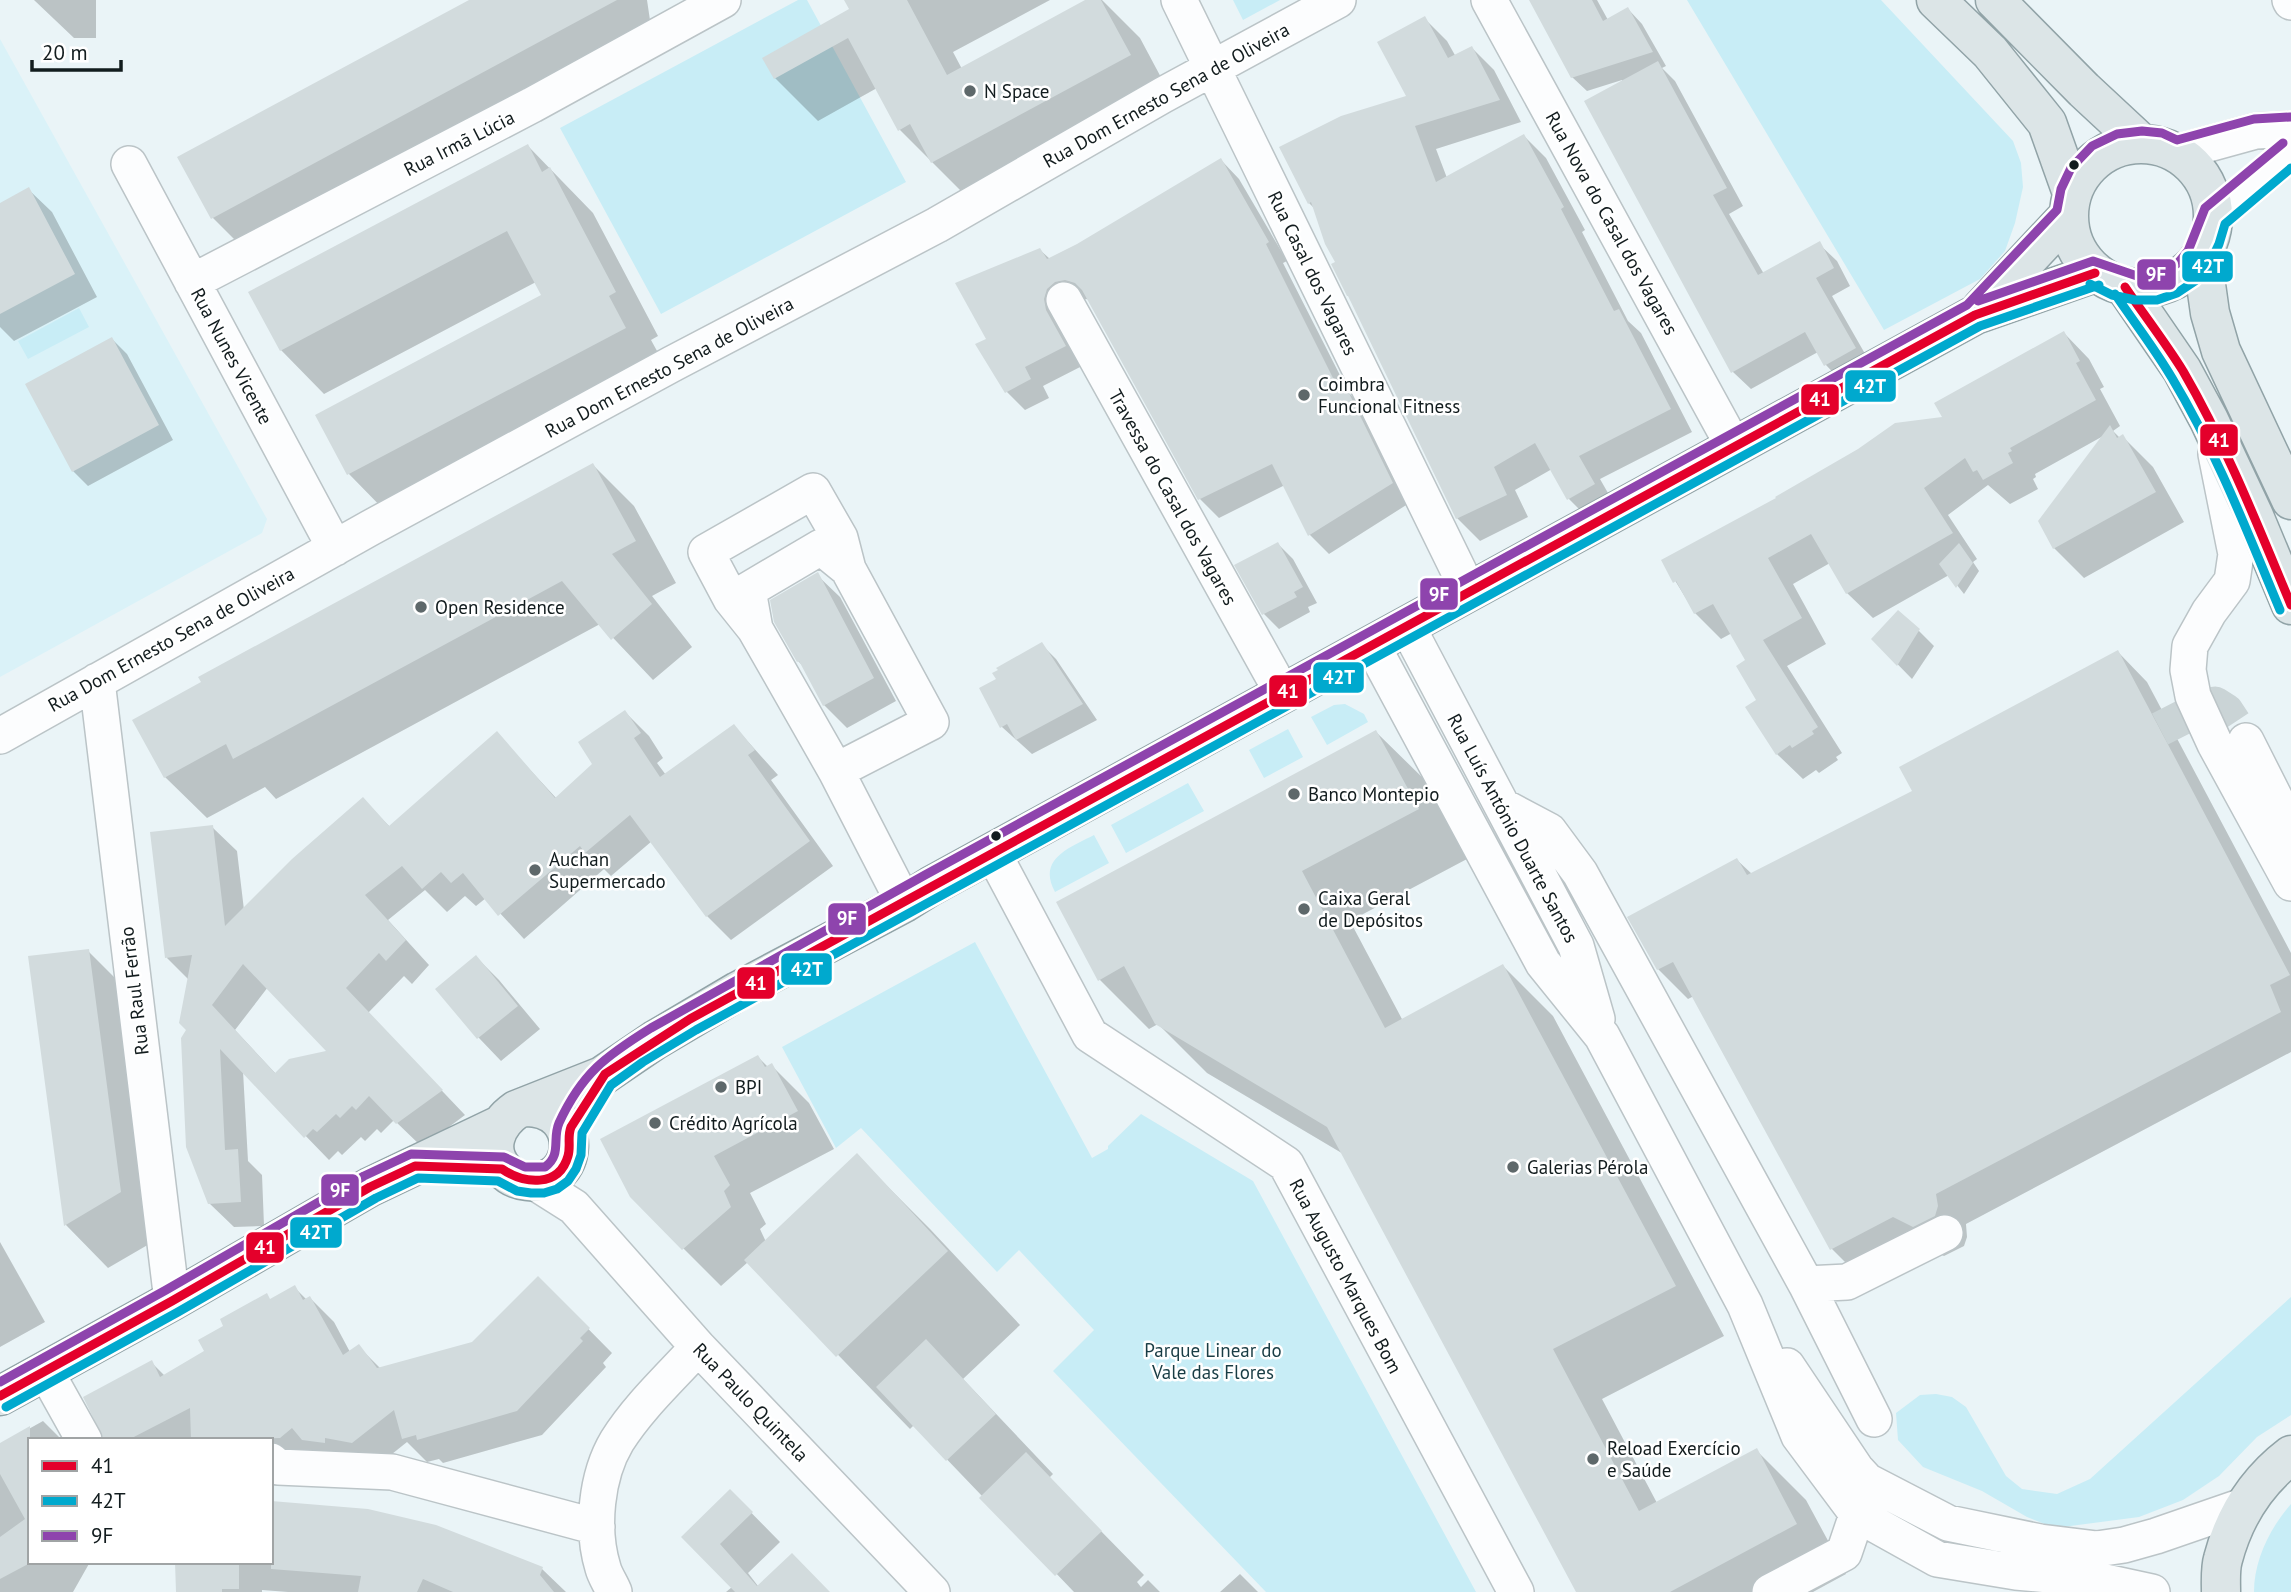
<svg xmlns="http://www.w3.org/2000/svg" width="2291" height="1592" viewBox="0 0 2291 1592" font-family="'PT Sans',sans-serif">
  <rect width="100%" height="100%" fill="#eaf4f7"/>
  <!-- built -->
  <path fill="#daf2f8" d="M0 39 267 519 262 533 0 677Z"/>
  <!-- green -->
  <path fill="#c8edf6" d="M798 0H807L906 182 661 314 560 128Z
    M1233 0H1280L1243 20Z
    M1687 0H1881L2013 141 2021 163 2023 187 2015 223 2005 251 1980 279 1884 330Z
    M79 308 89 327 28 359 18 341Z
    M1345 704 1364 714 1368 722 1327 745 1311 717 1334 705Z
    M1288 729 1303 757 1264 778 1249 750Z
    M1188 783 1204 811 1126 853 1111 825Z
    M1094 835 1109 863 1055 892C1037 859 1069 848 1094 835Z
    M975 942 1092 1158 1108 1149V1146L1141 1114 1253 1181 1476 1592H1266L1053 1371 1094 1330 1019 1250 997 1272 861 1128 836 1148 782 1047Z
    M2291 1297V1415L2257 1437 2219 1476 2183 1500 2139 1517 2055 1528 2027 1517 1982 1491 1923 1467 1898 1440 1896 1413 1920 1395 1936 1394 1952 1397 1966 1407 2006 1476 2022 1489 2057 1494 2090 1479Z
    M2291 1504V1592H2254C2254 1560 2270 1528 2291 1504Z"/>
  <!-- shadow -->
  <path fill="#0003" fill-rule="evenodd" d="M96 0V38H74L34 0Z
    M472 0H647L651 27 243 248 213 218 179 158Z
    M846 0H1050L953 52 962 69 1088 0H1102L1140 38 1172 98 975 205 900 130 877 88 818 121 775 78 764 58 851 10Z
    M1531 0H1597L1608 20 1628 9 1642 24 1666 66 1662 68 1675 81 1743 206 1729 214 1764 274 1819 244 1837 261 1850 286 1832 296 1872 366 1843 383 1826 365 1818 352 1751 389 1733 372 1622 80 1587 91 1572 77Z
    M1424 18 1447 41 1456 57 1472 48 1494 70 1521 122 1436 149 1447 178 1524 136 1546 158 1585 230 1582 232 1628 321 1641 333 1692 432 1600 479 1616 507 1591 521 1569 499 1552 469 1515 490 1528 517 1480 541 1457 518 1352 299 1315 209 1309 203 1409 97Z
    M528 146 593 213 658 336 651 340 668 371 392 518 349 474 318 416 543 296 536 282 324 394 281 350Z
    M1221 160 1239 179 1287 261 1283 263 1349 393 1366 410 1411 502 1329 554 1310 535 1285 485 1219 518 1200 499 1089 299 1074 300 1084 365 1043 386 1049 398 1025 410 1006 391 988 339 1040 250 1050 259 1078 245Z
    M29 190 52 212 97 297 14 341 0 327V205Z
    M2064 333 2089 359 2104 387 2100 389 2120 426 2113 431 2120 438 2123 437 2153 467 2184 522 2084 578 2054 548 2105 435 2035 474 2036 477 2033 479 2038 489 2010 504 1988 485 1948 515 1977 559 1973 562 1979 571 1964 594 1949 575 1873 618 1847 593 1830 563 1793 584 1826 644 1787 666 1842 753 1836 757 1838 760 1819 773 1816 770 1803 779 1777 754 1747 661 1732 633 1721 639 1695 613 1663 561 1945 418Z
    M112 339 127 354 173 440 88 486 73 471Z
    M593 465 634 506 676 583 652 596 692 647 653 680 600 624 276 799 265 787 207 818 165 777Z
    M1278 544 1293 559 1317 603 1308 607 1310 612 1279 629 1264 614 1237 566Z
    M817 575 840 597 896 701 847 728 824 705 803 666 798 661Z
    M1919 631 1934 646 1912 679 1873 639Z
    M1041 644 1056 659 1097 720 1032 754 1002 727 998 680Z
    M2118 652 2147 682 2291 953V1052L1966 1224 1967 1237 1964 1246 1944 1256 1924 1246 1862 1279 1832 1249 1694 996 1688 999 1658 969 1737 860 1752 874 1915 791Z
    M625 712 649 736 663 758 657 763 666 775 734 726 778 775 771 780 833 866 731 940 707 916 652 841 611 876 604 869 524 939 486 898 476 906 465 896 447 912 425 890 388 920 429 965 412 984 404 976 368 1013 465 1115 422 1147 394 1120 381 1133 377 1129 365 1141 361 1137 342 1155 338 1151 329 1160 243 1071 248 1161 262 1175 264 1226 234 1227 209 1203 188 1030 189 980 167 958 212 827 237 851 244 910 363 799 390 827 497 734 557 799 594 764ZM268 987 330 1052 276 1074 235 1030Z
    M1376 732 1426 781 1467 859 1350 921 1403 1021 1503 966 1553 1016 1724 1336 1602 1399 1657 1503 1756 1450 1806 1500 1846 1574 1813 1592H1578L1345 1155 1207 1073 1158 1024 1149 1029 1099 979Z
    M88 951 131 994 163 1236 108 1268 66 1225Z
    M476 957 499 980 540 1029 501 1061 479 1038 438 989Z
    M758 1057 768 1067 772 1066 809 1103 834 1149 750 1193 766 1224 760 1229 766 1242 857 1156 930 1229 1020 1325 963 1379 1053 1474 1049 1478 1144 1575 1137 1582 1141 1587 1148 1580 1160 1592H1074L914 1425 910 1429 748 1262 721 1286 631 1196Z
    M0 1242 45 1322 0 1347Z
    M538 1278 612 1353 603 1363 606 1367 542 1435 443 1463 439 1459 427 1462 407 1442 377 1466 271 1462V1440H107L151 1362 165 1376 207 1352 271 1300 294 1287 307 1300 310 1298 334 1322 350 1352 359 1347 381 1369 473 1343Z
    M43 1421 62 1440H30V1562H90L73 1592H0V1445Z
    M730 1491 780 1542 748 1573 758 1586 829 1592H726L732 1587 684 1537Z
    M436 1527 542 1569 566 1592H288L262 1590V1592H215L184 1562H271Z
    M1240 1574 1258 1592H1220Z"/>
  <!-- building -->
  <path fill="#d2dbdd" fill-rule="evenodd" d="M469 0H617L211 219 177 157Z
    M844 0H907L947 75 1085 0H1101L1131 55 931 163 910 124 898 131 848 38 774 79 762 58 849 9Z
    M1529 0H1592L1603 21 1628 7 1653 52 1571 78Z
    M1425 16 1448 58 1472 46 1500 100 1415 126 1436 182 1524 134 1564 207 1561 209 1614 311 1619 309 1671 409 1579 456 1595 484 1567 500 1535 443 1494 467 1507 495 1456 519 1348 296H1347L1331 264 1335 262 1325 244 1311 202 1308 204 1279 147 1341 116 1406 96 1377 42Z
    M1658 61 1727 188 1713 195 1758 275 1820 241 1834 268 1816 278 1856 348 1824 366 1805 332 1731 373 1584 101Z
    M528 144 542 172 550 167 616 292 609 296 626 328 347 475 315 415 541 295 507 231 280 351 248 292Z
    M1221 158 1269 242 1266 244 1340 392 1347 389 1393 483 1308 536 1272 464 1198 500 1082 290 1075 283 1065 280 1055 282 1047 289 1044 299 1046 310 1066 346 1025 367 1031 379 1005 393 975 344 986 339 955 283 1040 248 1047 259 1077 244Z
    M29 187 75 274 0 314V203Z
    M2064 331 2080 361 2076 363 2096 400 2010 448 2012 451 2008 453 2013 463 1983 480 1977 470 1973 472 1965 458 1924 488 1953 533 1846 594 1811 534 1768 558 1802 618 1763 640 1818 727 1812 731 1814 734 1792 748 1790 745 1776 755 1745 707 1756 700 1736 666 1745 660 1713 604 1694 614 1676 581 1673 583 1661 560 1776 498 1775 497 1858 449 1895 423 1942 417 1934 403Z
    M112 337 159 425 72 472 25 384Z
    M2110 425 2117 438 2123 434 2156 492 2053 549 2038 521Z
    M593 463 636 541 612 554 652 604 611 640 562 581 233 759 226 744 164 778 132 720 201 682 198 677Z
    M1278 542 1303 587 1294 592 1297 597 1262 615 1234 565Z
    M1959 543 1973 563 1956 588 1939 564Z
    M818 572 874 678 823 706 799 661 797 662 774 622 770 600Z
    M1898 610 1920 629 1897 666 1871 639Z
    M1042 642 1083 704 1016 740 1007 724 1000 728 979 688 996 679 992 673 998 670 996 668Z
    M2118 650 2290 975 2270 985 2281 1012 1936 1194 1938 1206 1935 1216 1913 1227 1893 1217 1830 1250 1673 962 1657 970 1627 917 1737 858 1747 875 1912 791 1899 767Z
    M625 710 641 733 634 738 660 777 734 724 755 750 748 755 810 841 706 917 630 815 585 853 580 846 498 916 463 873 451 883 441 872 422 889 402 866 365 895 406 940 386 961 379 953 346 988 443 1090 396 1124 369 1096 356 1110 352 1106 340 1118 336 1114 317 1132 313 1129 304 1138 220 1049 225 1150 238 1149 241 1202 208 1204 186 1147 181 1038 186 1030 179 1023 192 955 165 958 150 832 213 825 225 926 292 859 363 797 389 826 497 731 555 798 592 764 578 742ZM243 964 326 1051 289 1059 275 1073 212 1005Z
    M1376 730 1419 809 1302 871 1385 1028 1503 964 1676 1286 1553 1349 1639 1511 1757 1448 1797 1524 1670 1592H1576L1327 1127 1155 1024 1124 966 1098 981 1056 902Z
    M89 949 121 1192 64 1226 28 956Z
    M476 955 518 1006 477 1039 435 989Z
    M758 1055 765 1067 772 1063 798 1111 714 1156 730 1185 724 1191 731 1207 682 1250 630 1197 600 1139Z
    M857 1153 948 1251 836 1357 744 1260Z
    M538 1276 590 1328 580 1338 583 1341 517 1411 417 1440 416 1435 402 1439 394 1410 352 1443 325 1438V1443L302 1440 292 1428 280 1438 191 1440 190 1408 128 1440H104L83 1397 152 1360 160 1377 204 1351 198 1340 223 1326 220 1319 267 1293 270 1299 295 1285 303 1300 310 1296 343 1355 359 1344 377 1368 472 1342Z
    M926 1339 996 1414 946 1461 876 1387Z
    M30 1426V1563L0 1579V1537L25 1519 0 1474V1443Z
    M1026 1452 1102 1531 1055 1576 979 1498Z
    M730 1489 753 1512 720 1544 757 1586 792 1553 830 1592H735L681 1537Z
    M271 1501 368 1509 436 1525 543 1567 540 1575 554 1592H453L423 1579 417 1592H358L361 1576 271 1569Z
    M175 1562H239V1589H222V1592H176Z"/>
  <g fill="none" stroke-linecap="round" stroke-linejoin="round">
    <!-- minor-tunnel -->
    <path stroke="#cad4d6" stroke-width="35" stroke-dasharray="35 18" stroke-linecap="butt" d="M2160 729 2203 707 2215 704 2226 711 2246 741"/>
    <defs>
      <path id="minor" d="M1179 0 1469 592
        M1489 0 1734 447
        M2290 0 2291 2
        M2176 153 2256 131 2291 129
        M129 164 335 548
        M2214 217 2291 152
        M192 282 532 105 723 0
        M1064 300 1283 694
        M2216 454 2236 554 2232 581 2209 612 2190 646 2188 670 2193 696 2215 744 2291 883
        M1407 626 1576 946 1597 1019
        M755 629 748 590 821 547 848 569
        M1372 645 1543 963 1602 1036 1745 1305 1799 1436 1858 1515 1937 1559 2016 1572 2092 1579 2152 1592
        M97 681 172 1301
        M0 736 370 528 672 364 937 225 1163 95 1338 0
        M2246 741 2291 830
        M836 771 931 722 848 569 840 538 813 491 706 552 731 599 755 629 836 771 904 903
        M1502 806 1549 831 1580 873 1806 1284 1874 1419
        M993 853 1090 1035 1286 1164 1516 1592
        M536 1183 574 1207 698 1347 932 1592
        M1806 1284 1847 1282 1945 1233
        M1787 1366 1856 1469 1867 1481 1948 1523 2040 1542 2097 1549 2124 1545 2156 1536 2243 1506
        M46 1372 84 1440
        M271 1461 278 1467 392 1472 597 1527
        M614 1592C611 1584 605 1576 603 1568 591 1529 596 1476 617 1441 639 1406 671 1377 698 1347
        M1770 1592 1844 1553 1864 1494"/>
      <path id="major" d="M1936 0 1990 52 2047 123 2072 193
        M1995 0 2084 90 2141 143
        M2069 216a72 72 0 1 1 144 0a72 72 0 1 1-144 0Z
        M2202 256 2210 313 2221 351 2291 500
        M2125 287 2182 370 2209 420 2254 516 2291 605
        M1981 309 2068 216
        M526 1107C586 1107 580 1188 527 1181 518 1180 510 1177 504 1170 485 1150 496 1124 516 1110L602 1076 655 1040 738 991 904 903 931 886 1975 315 2095 273
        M0 1396 172 1301 370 1187 500 1125
        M2221 1592C2221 1582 2220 1569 2223 1559 2234 1517 2257 1481 2291 1455"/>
    </defs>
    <!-- minor casing -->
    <use href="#minor" stroke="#bbc4c7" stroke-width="38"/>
    <!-- major casing -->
    <use href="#major" stroke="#91a3a7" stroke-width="41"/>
    <!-- minor -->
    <use href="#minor" stroke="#fcfdfe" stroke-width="35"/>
    <!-- major -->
    <use href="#major" stroke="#dce5e7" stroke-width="38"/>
    <defs>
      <path id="bus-1" d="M2125 287C2144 315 2165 342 2183 371 2226 445 2258 526 2291 605
        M0 1396 172 1301 370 1187 415 1166 502 1169C524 1184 559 1188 568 1156 571 1146 567 1137 571 1127L605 1074 690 1019 1975 315 2095 273"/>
      <path id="bus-2" d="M2090 284 2112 295 2135 300H2157L2177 293 2195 281 2209 265 2219 244 2225 224 2291 168
        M2115 294C2134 322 2155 349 2172 378 2216 451 2247 531 2280 610
        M6 1407 178 1312 376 1198 418 1178 498 1181 517 1191 531 1193H544L557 1189 568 1181 576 1169 581 1155 582 1133 611 1085 643 1062 696 1030 1980 326 2099 285"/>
      <path id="bus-3" d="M1978 301 2093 261 2137 276H2152L2166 271 2178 263 2188 251 2205 208 2283 143
        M0 1382 166 1290 364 1176 411 1154 504 1157 525 1167H545C562 1155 552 1139 559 1123 582 1073 606 1056 651 1028L925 875 1967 305 2057 210 2061 189 2071 168 2092 146 2117 134 2142 131 2162 133 2177 140 2254 119 2290 117"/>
    </defs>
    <!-- bus-1 casing -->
    <use href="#bus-1" stroke="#fff" stroke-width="14"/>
    <!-- bus-2 casing -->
    <use href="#bus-2" stroke="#fff" stroke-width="14"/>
    <!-- bus-3 casing -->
    <use href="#bus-3" stroke="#fff" stroke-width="14"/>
    <!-- bus-1 -->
    <use href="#bus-1" stroke="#e4002b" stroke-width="9"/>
    <!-- bus-2 -->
    <use href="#bus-2" stroke="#00a9ce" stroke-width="9"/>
    <!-- bus-3 -->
    <use href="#bus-3" stroke="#8e44ad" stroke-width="9"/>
  </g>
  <!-- markers -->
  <g fill="#5e686a" stroke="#fff" stroke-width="2.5">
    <circle cx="970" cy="91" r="7"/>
    <circle cx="1304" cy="395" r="7"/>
    <circle cx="421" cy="607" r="7"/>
    <circle cx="1294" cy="794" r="7"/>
    <circle cx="535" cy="870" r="7"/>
    <circle cx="1304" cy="909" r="7"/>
    <circle cx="721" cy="1087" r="7"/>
    <circle cx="655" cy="1123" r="7"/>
    <circle cx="1513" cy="1167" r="7"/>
    <circle cx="1593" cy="1459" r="7"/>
  </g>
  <g fill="#121c1e" stroke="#fff" stroke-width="2.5">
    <circle cx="2074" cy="165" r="6"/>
    <circle cx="996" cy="836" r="6"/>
  </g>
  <g text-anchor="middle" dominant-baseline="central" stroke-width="5" stroke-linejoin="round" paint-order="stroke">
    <!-- poi labels -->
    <g font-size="19" fill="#121c1e" stroke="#fff" text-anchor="start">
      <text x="984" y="91">N Space</text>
      <text x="1318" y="384">Coimbra<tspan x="1318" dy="22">Funcional Fitness</tspan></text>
      <text x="435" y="607">Open Residence</text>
      <text x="1308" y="794">Banco Montepio</text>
      <text x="549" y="859">Auchan<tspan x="549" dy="22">Supermercado</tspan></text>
      <text x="1318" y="898">Caixa Geral<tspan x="1318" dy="22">de Depósitos</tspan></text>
      <text x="735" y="1087">BPI</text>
      <text x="669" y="1123">Crédito Agrícola</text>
      <text x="1527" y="1167">Galerias Pérola</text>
      <text x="1607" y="1448">Reload Exercício<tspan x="1607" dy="22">e Saúde</tspan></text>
    </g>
    <!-- street labels -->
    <g font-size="19" fill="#121c1e" stroke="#fff">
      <text transform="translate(1166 95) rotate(-29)">Rua Dom Ernesto Sena de Oliveira</text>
      <text transform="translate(459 143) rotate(-27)">Rua Irmã Lúcia</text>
      <text transform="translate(1612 223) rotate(61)">Rua Nova do Casal dos Vagares</text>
      <text transform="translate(1313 273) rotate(64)">Rua Casal dos Vagares</text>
      <text transform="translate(232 356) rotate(62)">Rua Nunes Vicente</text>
      <text transform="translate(669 367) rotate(-28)">Rua Dom Ernesto Sena de Oliveira</text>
      <text transform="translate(1173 497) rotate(61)">Travessa do Casal dos Vagares</text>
      <text transform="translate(171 639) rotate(-29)">Rua Dom Ernesto Sena de Oliveira</text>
      <text transform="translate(1513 828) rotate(62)">Rua Luís António Duarte Santos</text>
      <text transform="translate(134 991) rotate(-97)">Rua Raul Ferrão</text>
      <text transform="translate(1346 1276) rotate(62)">Rua Augusto Marques Bom</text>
      <text transform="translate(751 1402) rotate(46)">Rua Paulo Quintela</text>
    </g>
    <!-- park labels -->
    <g font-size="19" fill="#193d45" stroke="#fff">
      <text x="1213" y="1350">Parque Linear do<tspan x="1213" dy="22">Vale das Flores</tspan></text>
    </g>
  </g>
  <g stroke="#fff" stroke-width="2.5">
    <rect x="2181" y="250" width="53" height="33" rx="7" fill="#00a9ce"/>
    <rect x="2136" y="258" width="41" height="33" rx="7" fill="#8e44ad"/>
    <rect x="1844" y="369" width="53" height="34" rx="7" fill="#00a9ce"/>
    <rect x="1800" y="383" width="40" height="33" rx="7" fill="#e4002b"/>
    <rect x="2199" y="423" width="40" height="34" rx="7" fill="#e4002b"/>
    <rect x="1419" y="577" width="40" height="34" rx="7" fill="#8e44ad"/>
    <rect x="1312" y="661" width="53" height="33" rx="7" fill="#00a9ce"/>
    <rect x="1268" y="674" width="40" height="34" rx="7" fill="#e4002b"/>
    <rect x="827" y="902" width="40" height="34" rx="7" fill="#8e44ad"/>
    <rect x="780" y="952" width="53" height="34" rx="7" fill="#00a9ce"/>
    <rect x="736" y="966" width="40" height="34" rx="7" fill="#e4002b"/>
    <rect x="320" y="1173" width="40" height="34" rx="7" fill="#8e44ad"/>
    <rect x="289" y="1216" width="54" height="33" rx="7" fill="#00a9ce"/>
    <rect x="245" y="1231" width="40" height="33" rx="7" fill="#e4002b"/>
  </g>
  <g font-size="19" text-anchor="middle" font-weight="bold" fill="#fff">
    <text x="2208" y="273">42T</text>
    <text x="2156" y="281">9F</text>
    <text x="1870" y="393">42T</text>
    <text x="1820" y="406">41</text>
    <text x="2219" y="447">41</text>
    <text x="1439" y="601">9F</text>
    <text x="1339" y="684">42T</text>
    <text x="1288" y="698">41</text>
    <text x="847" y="925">9F</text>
    <text x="807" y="976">42T</text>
    <text x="756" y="990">41</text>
    <text x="340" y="1197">9F</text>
    <text x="316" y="1239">42T</text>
    <text x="265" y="1254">41</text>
  </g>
  <!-- legend -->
  <rect x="28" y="1438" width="245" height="126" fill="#ffffff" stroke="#a0a4a5" stroke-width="2"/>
  <rect x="42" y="1461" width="35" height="10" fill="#e4002b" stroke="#a0a4a5" stroke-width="2"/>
  <text x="91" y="1473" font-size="21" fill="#121c1e">41</text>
  <rect x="42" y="1496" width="35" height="10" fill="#00a9ce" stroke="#a0a4a5" stroke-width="2"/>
  <text x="91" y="1508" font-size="21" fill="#121c1e">42T</text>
  <rect x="42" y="1531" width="35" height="10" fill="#8e44ad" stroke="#a0a4a5" stroke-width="2"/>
  <text x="91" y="1543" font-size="21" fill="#121c1e">9F</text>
  <!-- scale -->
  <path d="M32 60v10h89v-10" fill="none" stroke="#121c1e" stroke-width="3.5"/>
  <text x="42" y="60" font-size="21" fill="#121c1e" stroke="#ffffff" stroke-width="5" paint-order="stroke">20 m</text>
</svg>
